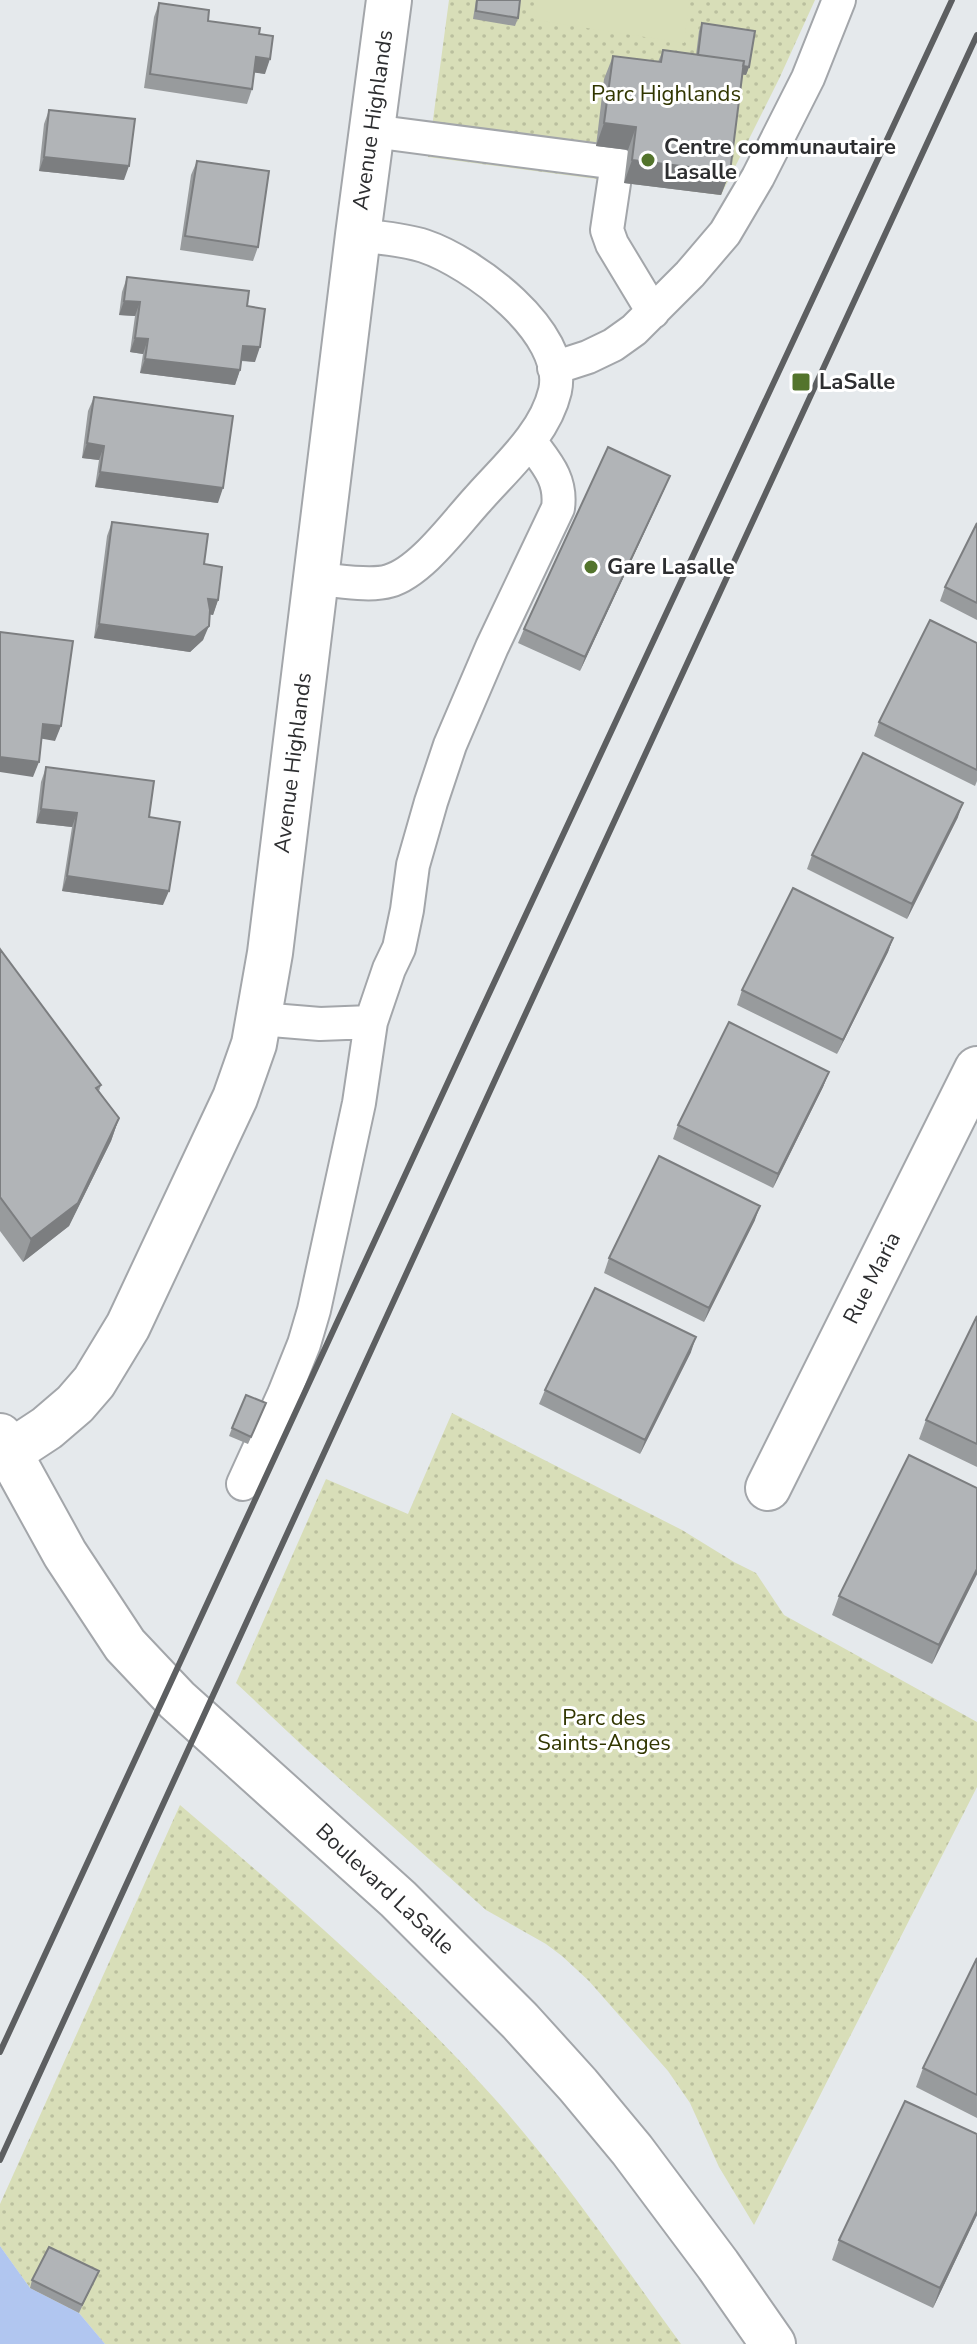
<svg xmlns="http://www.w3.org/2000/svg" width="977" height="2344" viewBox="0 0 977 2344" font-family="'Nunito Sans',sans-serif">
  <defs>
    <pattern id="park-dots" width="8" height="8" patternUnits="userSpaceOnUse" patternTransform="scale(2)"><rect width="8" height="8" fill="#d8deb8"/><path d="M2 2h.1M6 6h.1" fill="none" stroke="#babf9e" stroke-width="1.8" stroke-linecap="round"/></pattern>
  </defs>
  <rect width="100%" height="100%" fill="#e5e9ec"/>
  <!-- park -->
  <path fill="url(#park-dots)" d="M449 0H815L779 79 721 195 428 157Z
    M452 1413 682 1530 734 1562 756 1573 784 1615 977 1722V1787L754 2225 719 2167 690 2103 668 2071 589 1981 562 1956 546 1944 486 1910 306 1749 236 1683 326 1479 408 1514Z
    M180 1805C289 1898 398 1991 494 2098 563 2175 620 2261 681 2344H105L79 2313 30 2288 0 2246V2204Z"/>
  <!-- pitch -->
  <path fill="#d8deb8" d="M538 0H690L684 43 535 20Z"/>
  <!-- water -->
  <path fill="#b1c6f0" d="M0 2246 30 2288 79 2313 105 2344H0Z"/>
  <g fill="none" stroke-linecap="round" stroke-linejoin="round">
    <defs>
      <path id="lane" d="M372 131 617 163 607 230 612 244 653 312
        M554 368 588 357 613 345 634 330 690 274 725 233 758 177 808 78 839 0
        M316 579C336 580 369 587 389 581 421 572 455 524 478 499 506 467 545 434 555 391 568 332 472 262 424 246 403 239 380 238 358 235
        M260 1019 320 1024 371 1022
        M243 1484 284 1394 304 1344 314 1310 359 1103 371 1022 389 969 399 948 407 910 413 865 431 802 450 745 492 647 558 508C562 479 546 463 530 441"/>
      <path id="street" d="M9 1453 47 1428 75 1404 94 1382 128 1326 235 1098 254 1044 270 953 358 235 389 0
        M768 1488 977 1069"/>
      <path id="secondary" d="M0 1436 65 1554 125 1645 177 1700 398 1899 520 2021 578 2085 632 2150 718 2265 773 2344"/>
    </defs>
    <!-- lane casing -->
    <use href="#lane" stroke="#a3a6aa" stroke-width="36"/>
    <!-- street casing -->
    <use href="#street" stroke="#a3a6aa" stroke-width="48"/>
    <!-- secondary casing -->
    <use href="#secondary" stroke="#a3a6aa" stroke-width="48"/>
    <!-- lane -->
    <use href="#lane" stroke="#fff" stroke-width="32"/>
    <!-- street -->
    <use href="#street" stroke="#fff" stroke-width="44"/>
    <!-- secondary -->
    <use href="#secondary" stroke="#fff" stroke-width="44"/>
    <!-- rail -->
    <path stroke="#5d5f61" stroke-width="6" d="M0 2052 473 1028 952 0
      M0 2160 501 1067 977 35"/>
  </g>
  <!-- wall -->
  <path fill="#989b9d" d="M476 0H520L518 18 515 26 473 19Z
    M159 3 208 21 259 34 265 74 254 72 252 89 247 104 144 88 154 17Z
    M702 23 749 67 746 75 742 74 730 172 721 195 624 183 628 150 596 146 604 79 613 56 658 62 663 50 696 55 699 31Z
    M49 110 124 180 39 171 44 124Z
    M197 161 258 247 253 261 180 250 191 175Z
    M127 277 247 306 255 362 241 361 240 370 235 385 140 373 143 354 130 352 135 316 119 315 122 292Z
    M94 397 218 503 95 487 99 460 82 458 88 411Z
    M670 476 664 490 580 671 518 643 524 629Z
    M112 522 204 564 218 600 213 615 210 614 203 640 190 652 94 638 107 536Z
    M977 523V620L940 601 945 587Z
    M977 643V781L975 786 874 736 879 722Z
    M46 767 149 817 163 905 62 891 72 827 36 823 41 782Z
    M958 817 907 919 807 869 812 855Z
    M893 938 888 952 837 1054 737 1005 742 990Z
    M0 949 101 1085 99 1091 119 1118 111 1141 69 1226 23 1262 0 1231Z
    M829 1072 823 1087 773 1188 673 1139 678 1125Z
    M755 1220 704 1322 604 1273 609 1258Z
    M977 1316V1467L919 1439 926 1420Z
    M691 1352 640 1454 539 1404 545 1390Z
    M263 1411 248 1444 229 1436 232 1428Z
    M977 1488V1574L932 1664 832 1615 839 1596Z
    M977 1958V2118L916 2087 923 2068Z
    M977 2134V2215L933 2308 832 2260 839 2240Z
    M99 2271 79 2313 30 2288 32 2280Z"/>
  <!-- shaded-wall -->
  <path fill="#7c7e80" d="M256 57 270 59 265 74 251 72Z
    M697 60 749 67 746 75 694 67Z
    M604 123 636 127 628 150 596 146Z
    M44 157 129 166 124 180 39 171Z
    M632 160 730 172 721 195 624 183Z
    M124 301 140 302 135 316 119 315Z
    M135 338 148 339 143 354 130 352Z
    M243 346 260 347 255 362 237 360Z
    M145 359 240 370 235 385 140 373Z
    M87 443 104 446 99 460 82 458Z
    M100 472 223 488 218 503 95 487Z
    M670 476 664 490 580 671 585 657Z
    M208 599 218 600 213 615 202 613Z
    M99 624 209 626 203 640 190 652 94 638Z
    M43 724 61 726 55 741 38 738Z
    M0 757 39 762 33 777 0 772Z
    M963 803 958 817 907 919 912 904Z
    M41 809 77 813 72 827 36 823Z
    M67 876 169 891 163 905 62 891Z
    M893 938 888 952 837 1054 843 1040Z
    M829 1072 823 1087 773 1188 778 1174Z
    M119 1118 111 1141 69 1226 23 1262 31 1239Z
    M760 1206 755 1220 704 1322 709 1308Z
    M696 1337 691 1352 640 1454 645 1440Z
    M977 1569V1574L932 1664 939 1645Z
    M977 2211V2215L933 2308 940 2288Z"/>
  <!-- building -->
  <path fill="#b1b4b7" stroke="#7c7e80" stroke-width="2" d="M477 0H520L518 18 476 11Z
    M159 3 209 10 208 21 260 28 259 34 273 36 270 59 256 57 252 89 150 74Z
    M702 23 755 31 749 67 743 66 744 61 698 55Z
    M663 50 744 61 730 172 632 160 636 127 604 123 613 56 661 62Z
    M49 110 135 119 129 166 44 157Z
    M197 161 269 171 258 247 185 236Z
    M127 277 249 291 247 306 265 309 260 347 243 346 240 370 145 359 148 339 135 338 140 302 124 301Z
    M94 397 233 416 223 488 100 472 104 446 87 443Z
    M608 447 670 476 585 657 524 629Z
    M112 522 208 534 204 564 222 567 218 600 208 599 210 610 209 626 195 637 99 624Z
    M977 523V603L945 587Z
    M930 620 977 643V770L879 722Z
    M0 632 73 641 61 726 43 724 39 762 0 757Z
    M863 753 963 803 912 904 812 855Z
    M46 767 154 781 149 817 180 822 169 891 67 876 77 813 41 809Z
    M793 888 893 938 843 1040 742 990Z
    M0 949 101 1085 96 1088 119 1118 78 1203 31 1239 0 1197Z
    M729 1022 829 1072 778 1174 678 1125Z
    M659 1156 760 1206 709 1308 609 1258Z
    M595 1288 696 1337 645 1440 545 1390Z
    M977 1316V1444L926 1420Z
    M246 1395 266 1403 251 1437 232 1428Z
    M909 1455 977 1488V1569L939 1645 839 1596Z
    M977 1958V2095L923 2068Z
    M905 2101 977 2134V2211L940 2288 839 2240Z
    M49 2247 99 2271 82 2305 32 2280Z"/>
  <!-- markers -->
  <g fill="#53742c" stroke="#fff" stroke-width="3">
    <circle cx="648" cy="160" r="8"/>
    <rect x="791" y="372" width="20" height="20" rx="4"/>
    <circle cx="591" cy="567" r="8"/>
  </g>
  <g text-anchor="middle" dominant-baseline="central" stroke-width="6" stroke-linejoin="round" paint-order="stroke">
    <!-- park labels -->
    <g font-size="22" fill="#313600" stroke="#fff">
      <text x="666" y="94">Parc Highlands</text>
      <text x="604" y="1718">Parc des<tspan x="604" dy="25">Saints-Anges</tspan></text>
    </g>
    <!-- street labels -->
    <g font-size="22" fill="#2d2e30" stroke="#fff">
      <text transform="translate(373 120) rotate(-82)">Avenue Highlands</text>
      <text transform="translate(293 763) rotate(-83)">Avenue Highlands</text>
      <text transform="translate(872 1278) rotate(-63)">Rue Maria</text>
      <text transform="translate(385 1889) rotate(43)">Boulevard LaSalle</text>
    </g>
    <!-- poi labels -->
    <g font-size="22" font-weight="bold" fill="#2d2e30" stroke="#fff" text-anchor="start">
      <text x="664" y="147">Centre communautaire<tspan x="664" dy="25">Lasalle</tspan></text>
      <text x="819" y="382">LaSalle</text>
      <text x="607" y="567">Gare Lasalle</text>
    </g>
  </g>
</svg>
